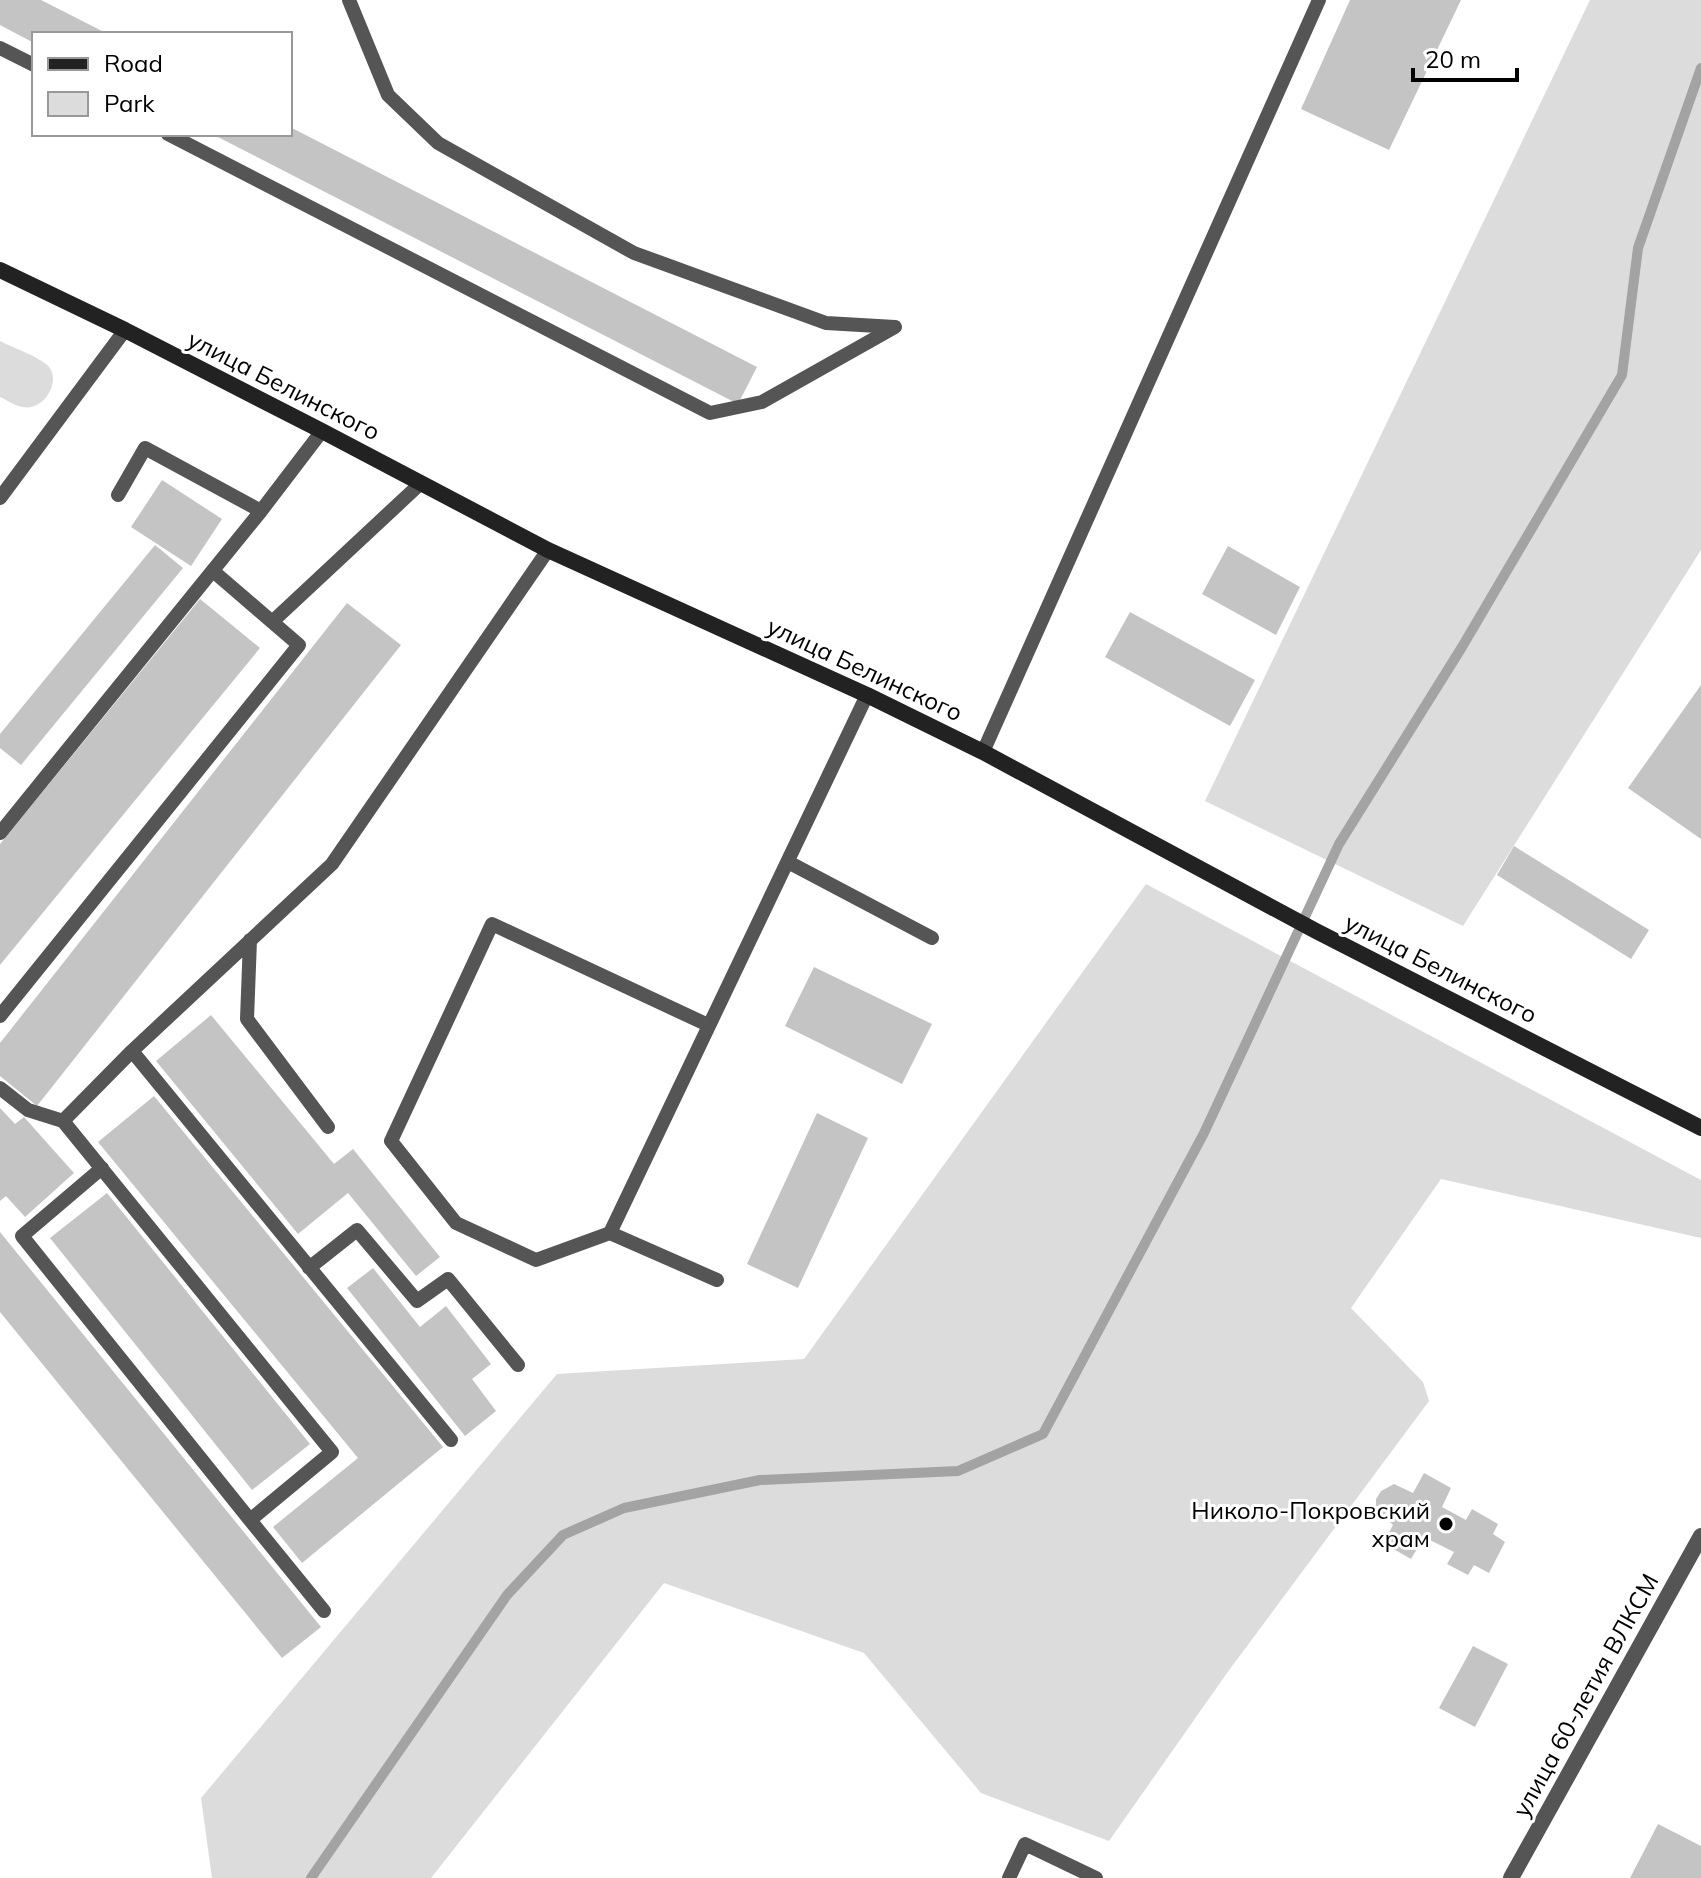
<svg xmlns="http://www.w3.org/2000/svg" width="1701" height="1878" viewBox="0 0 1701 1878" font-family="Mulish,sans-serif">
  <rect width="100%" height="100%" fill="#fff"/>
  <!-- green -->
  <path fill="#dcdcdc" d="M1590 0H1701V550L1463 926 1205 801Z
    M0 341C14 348 34 355 46 364 64 378 44 412 23 407 15 406 7 400 0 397Z
    M1146 884 1701 1180V1238L1441 1179 1351 1308 1423 1382 1429 1401 1227 1673 1109 1841 981 1793 864 1653 664 1583 431 1878H212L201 1798 557 1374 804 1359Z"/>
  <g fill="none" stroke-linecap="round" stroke-linejoin="round">
    <!-- stream -->
    <path stroke="#a3a3a3" stroke-width="10" d="M311 1878 507 1595 563 1535 624 1508 760 1480 958 1471 1043 1434 1204 1133 1339 844 1462 647 1622 375 1638 248 1701 68"/>
  </g>
  <!-- building -->
  <path fill="#c4c4c4" d="M0 0H41L108 34H34V43L0 25Z
    M1350 0H1461L1389 150 1301 109Z
    M290 127 757 367 738 404 212 134H290Z
    M162 480 222 519 191 566 131 527Z
    M155 545 183 568 21 765 0 748V734Z
    M1228 546 1300 587 1276 635 1202 594Z
    M200 599 260 648 0 965V844Z
    M347 603 401 645 37 1106 0 1076V1043Z
    M1130 612 1255 680 1230 726 1105 657Z
    M1701 685V839L1628 788Z
    M1514 846 1649 930 1631 959 1497 875Z
    M814 967 932 1024 902 1084 785 1026Z
    M211 1015 334 1164 353 1149 440 1257 416 1276 348 1193 298 1234 156 1061Z
    M154 1096 443 1447 302 1563 273 1527 358 1458 98 1142Z
    M0 1108 15 1124 24 1117 74 1173 25 1217 6 1196 0 1201Z
    M817 1113 868 1138 798 1288 747 1264Z
    M107 1193 310 1444 252 1490 50 1238Z
    M0 1232 321 1627 282 1658 0 1312Z
    M373 1268 420 1327 446 1306 491 1364 472 1379 496 1411 465 1436 347 1288Z
    M1424 1473 1451 1488 1442 1507 1466 1520 1472 1509 1498 1524 1493 1534 1505 1542 1489 1573 1474 1565 1468 1575 1447 1564 1454 1552 1424 1537 1411 1559 1383 1543 1393 1525 1376 1508V1499L1381 1491 1394 1484 1413 1493Z
    M1473 1646 1508 1664 1475 1727 1439 1708Z
    M1658 1824 1701 1846V1878H1630Z"/>
  <g fill="none" stroke-linecap="round" stroke-linejoin="round">
    <!-- lane -->
    <path stroke="#555" stroke-width="14" d="M0 48 34 65
      M168 134 710 413 762 402 895 327 826 323 634 253 438 143 388 95 349 0
      M118 495 145 448 261 511
      M0 498 125 330
      M272 622 421 483
      M983 752 1319 0
      M0 833 261 511 322 431
      M788 862 932 938
      M250 940 247 1019 328 1127
      M0 1016 299 645 213 571
      M708 1025 492 924 391 1141 456 1223 536 1260 610 1233 717 1280
      M132 1051 451 1440
      M0 1088 28 1110 63 1121 132 1051 332 864 548 550
      M63 1121 332 1452 250 1520 324 1611
      M102 1168 22 1236 250 1520
      M610 1233 867 695
      M309 1268 357 1230 417 1301 448 1279 518 1365
      M1009 1878 1025 1844 1096 1878"/>
    <!-- street -->
    <path stroke="#555" stroke-width="16" d="M1511 1878 1701 1536"/>
    <!-- secondary -->
    <path stroke="#222" stroke-width="16" d="M0 270 125 330 322 431 548 550 867 695 983 752 1316 931 1701 1128"/>
  </g>
  <!-- markers -->
  <circle fill="#000" stroke="#fff" stroke-width="3" cx="1446" cy="1524" r="8"/>
  <g text-anchor="middle" dominant-baseline="central" stroke-width="6" stroke-linejoin="round" paint-order="stroke">
    <!-- street labels -->
    <g font-size="24" fill="#000" stroke="#fff">
      <text transform="translate(284 385) rotate(27)">улица Белинского</text>
      <text transform="translate(865 669) rotate(25)">улица Белинского</text>
      <text transform="translate(1441 968) rotate(27)">улица Белинского</text>
      <text transform="translate(1585 1695) rotate(-61)">улица 60-летия ВЛКСМ</text>
    </g>
    <!-- poi labels -->
    <g font-size="24" fill="#000" stroke="#fff" text-anchor="end">
      <text x="1430" y="1510">Николо-Покровский<tspan x="1430" dy="28">храм</tspan></text>
    </g>
  </g>
  <!-- legend -->
  <rect x="32" y="32" width="260" height="104" fill="#ffffff" stroke="#999999" stroke-width="2"/>
  <rect x="48" y="58" width="40" height="12" fill="#222222" stroke="#999999" stroke-width="2"/>
  <text x="104" y="72" font-size="24" fill="#000000">Road</text>
  <rect x="48" y="92" width="40" height="24" fill="#dcdcdc" stroke="#999999" stroke-width="2"/>
  <text x="104" y="112" font-size="24" fill="#000000">Park</text>
  <!-- scale -->
  <path d="M1413 68v12h104v-12" fill="none" stroke="#000000" stroke-width="4"/>
  <text x="1425" y="68" font-size="24" fill="#000000" stroke="#ffffff" stroke-width="6" paint-order="stroke">20 m</text>
</svg>
